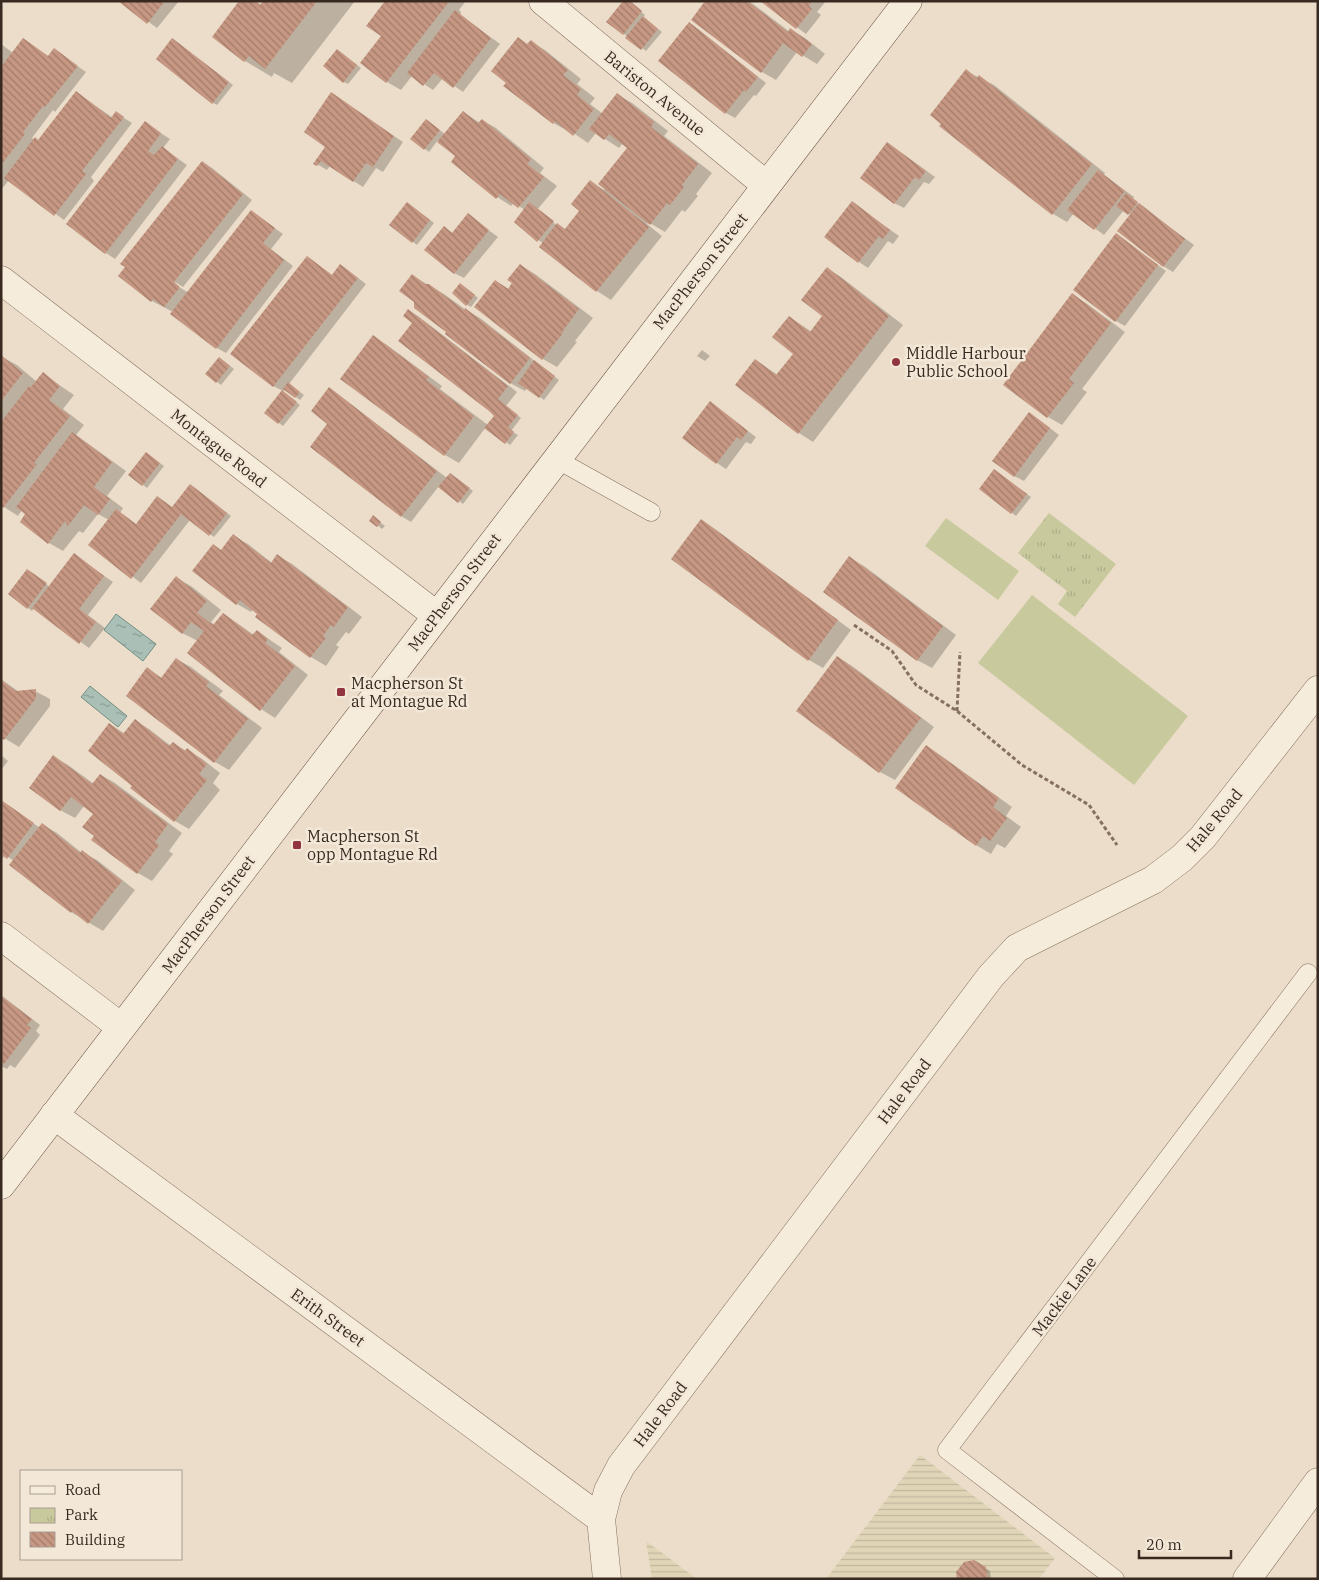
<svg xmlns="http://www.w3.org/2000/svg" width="1319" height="1580" viewBox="0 0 1319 1580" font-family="'IBM Plex Serif',serif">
  <defs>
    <pattern id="farmland-rules" width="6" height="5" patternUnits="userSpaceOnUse" patternTransform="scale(1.25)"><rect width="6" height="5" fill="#e0d5b7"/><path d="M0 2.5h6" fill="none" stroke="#c1b79d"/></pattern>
    <pattern id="park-tufts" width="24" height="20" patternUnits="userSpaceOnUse" patternTransform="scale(1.25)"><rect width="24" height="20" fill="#c9c99e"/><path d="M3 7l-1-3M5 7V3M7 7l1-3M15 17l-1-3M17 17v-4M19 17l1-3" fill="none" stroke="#adad88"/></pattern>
    <pattern id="water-ripples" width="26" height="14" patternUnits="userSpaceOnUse" patternTransform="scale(1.25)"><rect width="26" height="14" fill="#aac0b7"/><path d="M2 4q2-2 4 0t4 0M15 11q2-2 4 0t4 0" fill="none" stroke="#8b9c94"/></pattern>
    <pattern id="building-back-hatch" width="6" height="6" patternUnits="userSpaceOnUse" patternTransform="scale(1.25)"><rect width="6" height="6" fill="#c69782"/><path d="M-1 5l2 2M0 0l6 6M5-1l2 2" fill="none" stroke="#a27b6a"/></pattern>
  </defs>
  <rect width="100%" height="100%" fill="#ebddc9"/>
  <!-- farmland -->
  <path fill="url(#farmland-rules)" d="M920 1455 1055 1558 1039 1579H826Z
    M646 1541 697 1579H652Z"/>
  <!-- grass -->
  <path fill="#c9c99e" d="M946 518 1019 571 998 600 925 546Z
    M1032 595 1188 716 1134 785 978 663Z"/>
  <!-- park -->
  <path fill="url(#park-tufts)" d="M1049 513 1116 564 1075 617 1058 604 1067 591 1018 553Z"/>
  <!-- water -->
  <path fill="url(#water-ripples)" stroke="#718e83" d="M116 614 156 644 143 661 104 630Z
    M90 686 127 716 118 727 81 697Z"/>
  <!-- shadow -->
  <path fill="#0003" d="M120 1H179L157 28Z
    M255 1 261 5 264 1H355L292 83 274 73 272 77 245 61Z
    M386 1H463L465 2 459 10 461 12 460 15 500 44 463 92 443 78 433 90 412 76 401 90 387 82 362 63 383 36Z
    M707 1H749L790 32 791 30 805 38 825 54 817 64 797 52 776 80 762 72Z
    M762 1H826L817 12 821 15 806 34Z
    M630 2 645 15 643 17 662 32 646 51 624 34Z
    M689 24 698 29 766 83 756 96 754 95 735 118 726 113Z
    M24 39 49 57 54 50 86 72 55 112 53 110 32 138 34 140 39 141 76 92 113 118 116 113 132 123 91 177 94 181 64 220 9 180 1 190V44L13 53Z
    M173 39 233 85 217 105 213 103Z
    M518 39 529 45 531 42 545 50 581 79 577 84 595 98 590 104 603 114 618 95 632 103 668 131 664 136 712 173 696 194 698 196 685 212 682 210 665 232 648 222 647 224 662 236 611 300 597 291 540 247 543 243 538 240 525 210 514 203 511 206 497 197 457 156 438 140 429 152 412 139 430 123 445 134 463 112 480 123 482 120 496 128 544 168 540 173 557 186 537 210 558 226 566 230 581 210 591 182 604 190 628 148 623 143 619 148 596 133 588 143 569 130 568 131 553 123 508 82Z
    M342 54 361 68 348 84 344 82Z
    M966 71 994 85 1105 173 1104 175 1134 197 1133 199 1141 206 1194 245 1173 272 1163 266 1131 215 1124 210 1104 235 1074 213 1067 222 1053 214Z
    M340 100 403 142 383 172 376 168 363 187 330 166 327 170 315 163 327 146Z
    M145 123 170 139 163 148 187 165 115 259 106 253Z
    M888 143 935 177 929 184 924 182 904 208 894 203Z
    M203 162 212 168 252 200 183 287 175 282 174 284 189 293 251 211 283 234 271 249 293 266 226 353 217 348 173 312 152 301 120 276Z
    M852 203 899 236 893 244 888 241 868 268 859 262Z
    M411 206 434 223 417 245 391 225Z
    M468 215 498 237 464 278 454 273 444 228 453 233Z
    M1125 241 1166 271 1125 326 1116 321Z
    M307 258 333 276 341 265 366 284 289 384 304 395 300 400 285 389 283 392 300 405 283 426 266 413 283 391 273 386Z
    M520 265 535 274 593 318 575 341 577 342 557 367 543 359 475 306 495 281 509 289Z
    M827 269 841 277 903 325 813 442 799 433 736 385 755 360 778 375 795 353 789 317 812 332 824 316Z
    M413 276 444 294 466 310 480 318 559 380 544 400 527 388 525 391 510 383 448 332Z
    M465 287 478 298 471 307 467 305Z
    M1072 295 1086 303 1125 332 1082 389 1087 392 1062 425 1048 417Z
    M409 311 418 316 517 392 506 406 521 418 511 431 518 435 510 445 486 427 459 463 445 455 373 337 387 345 442 386 440 389 488 425 495 416 414 323Z
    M702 350 710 356 705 361 697 356Z
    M2 357 17 365 37 382 43 374 74 395 63 409 84 425 76 435 126 471 107 496 123 508 120 513 137 525 157 497 173 508 195 488 231 516 214 537 190 520 141 583 90 545 109 520 98 514 83 533 79 531 63 551 49 543 21 522 27 514 22 510 18 516 1 505Z
    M220 358 234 369 221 385 207 374Z
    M330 389 339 395 447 478 454 477 473 491 463 504 439 486 411 522 401 516 329 424Z
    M710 403 756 437 751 444 746 442 726 469 717 463Z
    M1038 419 1059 435 1024 481 1014 476Z
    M150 456 164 466 147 488 130 475Z
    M999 473 1031 497 1016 516 980 489Z
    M371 520H377L385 526 382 529Z
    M701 520 715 529 851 630 823 668 809 660Z
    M233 536 248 544 272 563 278 556 292 564 362 617 349 634 346 632 336 645 339 647 326 666 311 657 257 616 259 614 253 609 251 612 237 604 222 551Z
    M74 555 113 582 88 615 105 628 89 648 34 608 32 611 28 608 10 594 32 573 50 587Z
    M849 558 864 566 956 635 932 668 917 660Z
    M176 578 191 586 221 610 211 622 215 625 224 614 254 635 257 631 282 648 279 652 308 675 275 718 261 709 198 641 182 633Z
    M838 657 852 666 934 727 895 780 880 772 798 711Z
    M176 659 191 667 223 691 219 695 262 728 229 770 215 762 127 696 147 669 162 678Z
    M1 679 19 692 35 691 50 699V706L19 747 1 736Z
    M135 721 149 729 171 746 173 744 201 758 220 773 213 783 220 790 189 829 175 821 132 787 134 785 110 724 125 734Z
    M926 747 940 755 1012 807 1006 816 1021 827 1005 848 997 844 991 854 976 845Z
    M1 755 8 761 1 770Z
    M54 757 68 765 94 784 101 775 115 783 182 833 169 851 173 854 152 881 138 873 93 839 96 836 95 814 84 806 75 818 60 810Z
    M1 800 40 828 43 825 57 833 82 853 97 860 135 890 103 931 71 912 11 865 14 861 5 855 1 861Z
    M1 995 40 1025 36 1031 40 1035 15 1068 10 1065 7 1069 1 1066Z
    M979 1564 990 1571 991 1579H958Z"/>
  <!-- building -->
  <path fill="url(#building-back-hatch)" d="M118 1H165L147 24Z
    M239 1H255L260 5 263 1H317L265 69 249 56 244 62 212 37Z
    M385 1H445L448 3 386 83 360 63 381 36 366 26Z
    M623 1H630L642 11 623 35 606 22Z
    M705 1H747L788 32 790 28 812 44 802 57 783 43 761 73 691 20Z
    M760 1H812L809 6 812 9 796 29Z
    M455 10 491 38 453 88 434 73 423 86 407 73Z
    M643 16 658 29 641 50 625 38Z
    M689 22 758 77 746 92 744 90 725 114 658 61Z
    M518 37 527 44 531 40 568 70 563 75 581 89 577 95 594 109 573 136 555 121 553 124 503 86 506 83 491 71Z
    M23 38 48 56 54 48 78 66 45 107 43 106 23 132 25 134 1 165V67Z
    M172 38 229 82 212 104 156 59Z
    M337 49 357 65 343 83 323 66Z
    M966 69 977 78 979 75 1092 164 1052 215 939 126 941 124 930 115Z
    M76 91 111 118 116 111 124 117 82 171 86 174 54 216 4 178 35 137 38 140Z
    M331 92 394 136 373 167 366 163 353 182 321 161 317 166 313 164 325 147 304 132Z
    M617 93 654 122 651 127 698 164 682 185 684 187 670 205 667 203 650 225 598 184 627 148 609 134 604 140 589 129Z
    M463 111 478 123 482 119 531 159 527 164 544 177 518 208 500 194 496 199 451 162 455 156 437 142Z
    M426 119 440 130 424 150 410 139Z
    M145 121 161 133 148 151 154 155 162 146 178 159 105 254 66 224Z
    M887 142 926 171 919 180 915 177 894 204 860 178Z
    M202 161 243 194 174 282 180 287 164 307 153 299 151 302 118 276 125 267 120 264Z
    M1098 170 1125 191 1094 230 1067 210Z
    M590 180 649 227 596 292 539 247 557 223 565 229 579 211 571 204Z
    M1126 193 1138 202 1128 215 1116 206Z
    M852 201 890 230 883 239 879 236 858 263 824 237Z
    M407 202 430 220 412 243 389 225Z
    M529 202 554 221 537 242 514 222Z
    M1139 203 1185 239 1163 267 1117 231Z
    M251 210 275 228 263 243 284 260 216 349 170 314Z
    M468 213 489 230 454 274 424 250 444 226 452 233Z
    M1116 233 1158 265 1115 322 1073 290Z
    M307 256 332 275 340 264 358 278 273 387 230 354Z
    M520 264 579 309 562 332 563 333 542 360 474 307 495 280 508 289 512 283 507 280Z
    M827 267 889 316 798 434 735 385 755 359 776 375 793 354 772 337 789 316 810 332 822 316 801 300Z
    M412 274 425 284H429L464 310 465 308 530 358 510 384 445 334 446 332 414 308V302L399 291Z
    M460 283 475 295 466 306 452 293Z
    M1072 293 1111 323 1069 379 1074 383 1047 418 1003 385Z
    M408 309 508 386 498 399 518 415 508 427 514 432 505 444 484 428 494 416 489 411 398 341 412 323 403 316Z
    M373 335 429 377 426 380 474 416 444 456 340 379Z
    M1 355 23 373 1 401Z
    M219 357 230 366 216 383 205 374Z
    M534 360 555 376 539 398 518 383Z
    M43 372 60 386 49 400 70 416 34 463 37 464 3 508 1 507V422L29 386 31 387Z
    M288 382 300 392 295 398 283 389Z
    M329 387 437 471 401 517 310 447 327 424 311 411Z
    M282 390 297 402 278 424 264 413Z
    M710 401 748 431 741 440 737 437 716 464 682 438Z
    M1029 412 1050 428 1014 477 992 461Z
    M72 432 112 462 94 487 110 499 98 515 84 505 68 526 65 521 48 544 20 522 25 514 16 507Z
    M146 452 160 463 142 486 128 475Z
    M994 469 1027 494 1011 514 979 489Z
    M450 473 470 488 458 503 438 487Z
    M190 484 227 513 209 536 181 514 131 579 88 545 116 509 136 524 157 496 172 507Z
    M373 515 381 522 377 527 369 521Z
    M701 519 838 620 808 661 671 559Z
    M233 534 271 563 277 554 348 607 334 627 331 625 323 636 326 638 310 658 255 617 257 614 240 600 236 605 192 571 213 544 221 550Z
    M74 553 104 576 79 609 96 622 79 644 32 608Z
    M849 556 943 626 917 661 823 592Z
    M27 569 47 583 27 609 8 594Z
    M176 576 207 601 197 613 213 625 223 613 252 635 257 630 268 639 265 643 295 666 260 711 187 653 204 631 191 622 182 634 150 609Z
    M837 656 921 718 879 773 796 711Z
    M176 658 209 682 206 686 248 719 214 763 126 696 147 667 161 678Z
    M1 680 16 691 36 689V698L4 740 1 738Z
    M135 719 169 746 173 742 185 751 187 748 207 764 199 774 207 780 174 822 130 788 132 786 88 751 109 723 123 734Z
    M926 745 999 798 993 807 1007 818 990 841 983 836 976 846 895 788Z
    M53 755 92 784 100 774 168 824 155 842 159 845 137 874 91 840 94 836 82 827 93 814 71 797 60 811 29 788Z
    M1 800 34 823 7 859 1 854Z
    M42 823 80 853 82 850 122 881 88 924 72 911 71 913 9 865Z
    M1 996 32 1019 27 1025 31 1028 4 1064 1 1061Z
    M974 1560 986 1567 988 1579H957L956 1572 964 1562Z"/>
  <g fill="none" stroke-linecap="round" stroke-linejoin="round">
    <defs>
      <path id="lane" d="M556 459 651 512
        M1115 1579 947 1450 1308 973"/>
      <path id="street" d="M543 1 766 185
        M1 280 436 615
        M1 936 121 1027
        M54 1115 601 1519
        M607 1579 601 1519 608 1491 621 1466 991 976 1017 948 1153 880 1182 858 1203 837 1318 690
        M1247 1579 1318 1482"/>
      <path id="secondary" d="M1 1185 908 1"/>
    </defs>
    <!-- lane casing -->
    <use href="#lane" stroke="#86705f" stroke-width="19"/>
    <!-- street casing -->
    <use href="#street" stroke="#86705f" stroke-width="29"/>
    <!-- secondary casing -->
    <use href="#secondary" stroke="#685142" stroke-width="29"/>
    <!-- path -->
    <path stroke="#86705f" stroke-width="3" stroke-dasharray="4 2.5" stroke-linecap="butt" d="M854 625 892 651 916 685 957 711 1022 765 1089 805 1117 845
      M957 711 960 652"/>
    <!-- lane -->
    <use href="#lane" stroke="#f6ecdc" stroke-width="18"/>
    <!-- street -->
    <use href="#street" stroke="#f6ecdc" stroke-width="28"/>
    <!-- secondary -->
    <use href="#secondary" stroke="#f6ecdc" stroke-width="28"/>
  </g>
  <!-- markers -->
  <g fill="#91343f" stroke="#f3e8d8" stroke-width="2">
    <circle cx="896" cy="362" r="5"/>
    <rect x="336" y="687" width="10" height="10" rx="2.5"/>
    <rect x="292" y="840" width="10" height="10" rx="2.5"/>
  </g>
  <g text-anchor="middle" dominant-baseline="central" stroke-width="5" stroke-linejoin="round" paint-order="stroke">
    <!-- street labels -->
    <g font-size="16" fill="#382a21" stroke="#f3e8d8">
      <text transform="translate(655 93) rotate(39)">Bariston Avenue</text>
      <text transform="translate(700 271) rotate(-52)">MacPherson Street</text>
      <text transform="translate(219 448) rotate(38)">Montague Road</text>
      <text transform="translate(454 592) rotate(-53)">MacPherson Street</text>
      <text transform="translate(1214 820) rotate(-50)">Hale Road</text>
      <text transform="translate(208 914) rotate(-53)">MacPherson Street</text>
      <text transform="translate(904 1091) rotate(-53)">Hale Road</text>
      <text transform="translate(1064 1296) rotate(-53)">Mackie Lane</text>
      <text transform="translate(328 1317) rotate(36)">Erith Street</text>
      <text transform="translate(660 1414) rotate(-53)">Hale Road</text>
    </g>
    <!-- poi labels -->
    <g font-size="16" fill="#382a21" stroke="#f3e8d8" text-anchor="start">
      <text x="906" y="353">Middle Harbour<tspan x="906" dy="18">Public School</tspan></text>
      <text x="351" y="683">Macpherson St<tspan x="351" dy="18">at Montague Rd</tspan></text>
      <text x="307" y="836">Macpherson St<tspan x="307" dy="18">opp Montague Rd</tspan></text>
    </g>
  </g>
  <!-- border -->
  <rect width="1319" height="1580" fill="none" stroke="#382a21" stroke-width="5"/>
  <!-- legend -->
  <rect x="20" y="1470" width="162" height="90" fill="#f3e8d8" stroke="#a89c8f"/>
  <rect x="30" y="1486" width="25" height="8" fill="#f6ecdc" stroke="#a89c8f"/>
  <text x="65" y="1495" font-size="15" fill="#382a21">Road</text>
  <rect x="30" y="1508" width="25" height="15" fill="url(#park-tufts)" stroke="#a89c8f"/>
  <text x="65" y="1520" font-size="15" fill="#382a21">Park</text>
  <rect x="30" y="1532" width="25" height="15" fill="url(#building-back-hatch)" stroke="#a89c8f"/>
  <text x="65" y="1545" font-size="15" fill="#382a21">Building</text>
  <!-- scale -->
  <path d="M1139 1550v8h92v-8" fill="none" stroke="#382a21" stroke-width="2.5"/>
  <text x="1146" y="1550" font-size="15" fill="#382a21" stroke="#f3e8d8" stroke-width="4" paint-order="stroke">20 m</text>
</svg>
